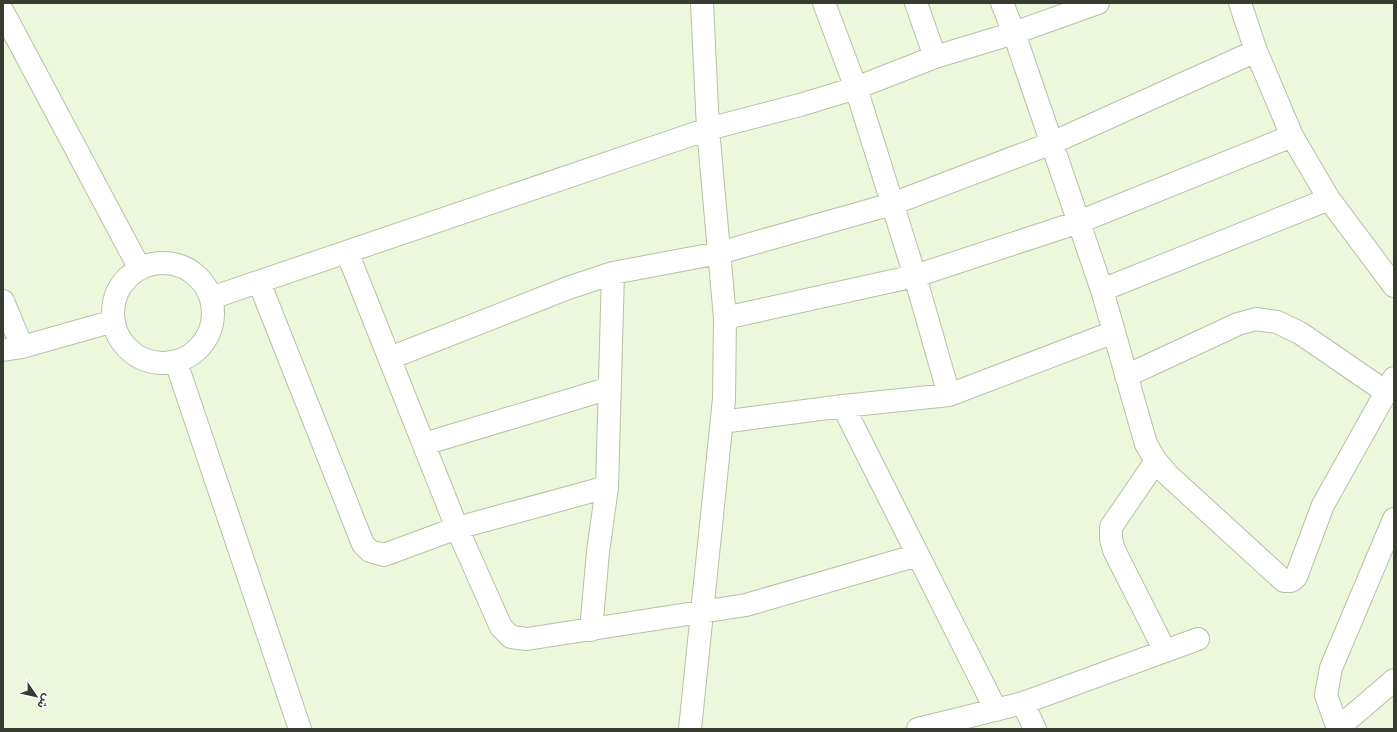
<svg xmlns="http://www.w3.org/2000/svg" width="1397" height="732" viewBox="0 0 1397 732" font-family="Manrope,'Noto Sans Arabic',sans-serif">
  <rect width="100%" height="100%" fill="#ecf7db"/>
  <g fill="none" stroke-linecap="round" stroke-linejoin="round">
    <defs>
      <path id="minor" d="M824 3 856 88 915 276 949 395
        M916 3 935 57
        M1002 3 1014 33 1102 290 1146 444 1156 461 1168 475 1284 581H1291L1296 577 1323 505 1394 378
        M1240 3 1256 51 1292 136 1329 199 1394 286
        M3 12 140 269
        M347 252 457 528 501 627 511 637 527 639 746 605 918 555
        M113 313a50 50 0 1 1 100 0a50 50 0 1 1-100 0Z
        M259 282 363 544 370 551 384 555 457 528 607 487
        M1102 290 1329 199
        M211 298 708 129 800 105 856 88 935 57 1014 33 1098 3
        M3 301 22 347
        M725 318 915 276 1079 222 1292 136
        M3 350 22 347 114 321
        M390 358 568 288 613 273 719 253 892 204 1052 143 1256 51
        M176 362 300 729
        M1126 376 1238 324 1256 319 1277 322 1300 333 1386 392
        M843 406 996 710
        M722 422 843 406 949 395 1114 332
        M424 444 610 388
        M1156 461 1111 527V539L1114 550 1165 651
        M591 630 598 552 607 487 613 273
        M1023 703 1035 729
        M1338 728 1394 680
        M690 729 724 399 725 318 708 129 702 3
        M918 729 1023 703 1198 639
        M1338 729 1326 695 1331 668 1394 519"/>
    </defs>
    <!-- minor casing -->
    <use href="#minor" stroke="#b6c1a6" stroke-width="24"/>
    <!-- minor -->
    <use href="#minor" stroke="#fff" stroke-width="22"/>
  </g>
  <!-- border -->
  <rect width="1397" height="732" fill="none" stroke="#373b30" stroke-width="8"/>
  <!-- north arrow -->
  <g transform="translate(36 696) rotate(124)" stroke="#ffffff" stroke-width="3" paint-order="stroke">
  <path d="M0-3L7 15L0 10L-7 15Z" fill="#373b30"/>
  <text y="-6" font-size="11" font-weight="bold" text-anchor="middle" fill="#373b30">ش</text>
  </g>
</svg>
